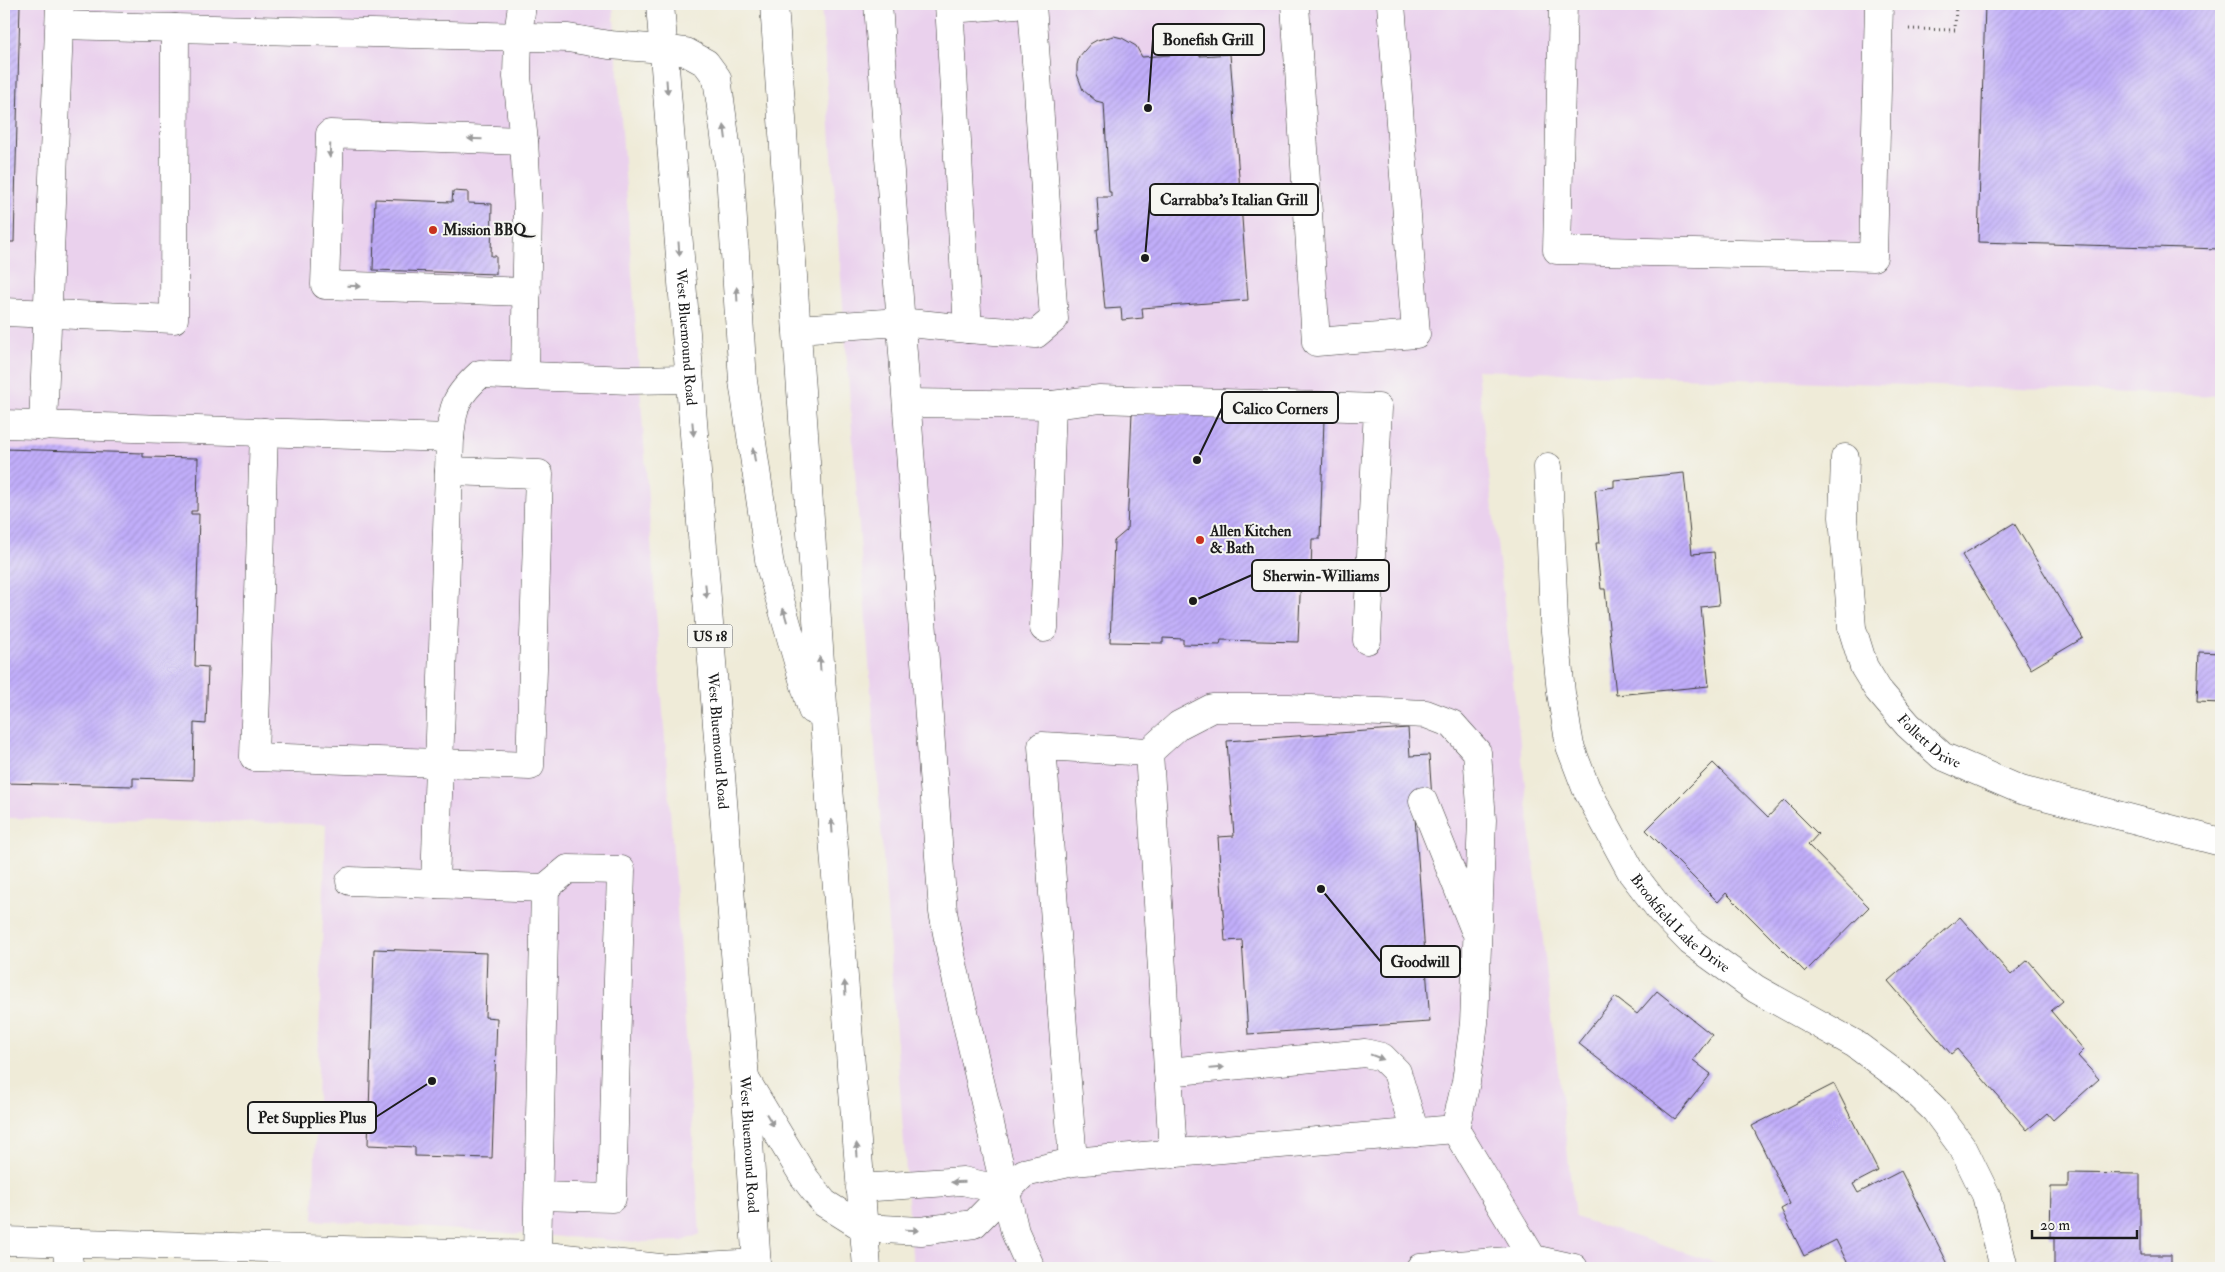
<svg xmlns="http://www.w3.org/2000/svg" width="2225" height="1272" viewBox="0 0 2225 1272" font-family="'IM FELL Double Pica',serif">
  <defs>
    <pattern id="building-hatch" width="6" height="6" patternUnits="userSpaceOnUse" patternTransform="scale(1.25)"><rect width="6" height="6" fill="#c1aefa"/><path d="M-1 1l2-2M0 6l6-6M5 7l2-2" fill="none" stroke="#a595d6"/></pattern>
  </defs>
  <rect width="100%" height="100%" fill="#f6f6f2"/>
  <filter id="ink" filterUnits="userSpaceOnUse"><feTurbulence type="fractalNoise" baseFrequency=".02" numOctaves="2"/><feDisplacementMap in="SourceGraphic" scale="10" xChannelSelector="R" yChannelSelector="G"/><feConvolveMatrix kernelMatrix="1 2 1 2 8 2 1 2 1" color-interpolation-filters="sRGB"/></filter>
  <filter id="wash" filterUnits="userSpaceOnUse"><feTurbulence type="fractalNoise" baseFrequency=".0096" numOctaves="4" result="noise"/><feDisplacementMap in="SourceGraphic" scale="20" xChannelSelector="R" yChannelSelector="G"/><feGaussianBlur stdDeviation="1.12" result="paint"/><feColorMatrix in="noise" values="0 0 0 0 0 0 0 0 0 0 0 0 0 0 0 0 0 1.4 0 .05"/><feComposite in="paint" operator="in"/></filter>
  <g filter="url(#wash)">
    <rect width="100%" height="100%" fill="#efebd8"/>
    <!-- built -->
    <path fill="#ead1ed" d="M4 4H613L700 1234 683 1241 639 1242 313 1220 326 824 4 818Z
      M821 4H2221V396L1477 370 1575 1217 1732 1268H913Z"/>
    <g id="blocks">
      <!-- building -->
      <path fill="url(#building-hatch)" d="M4 4H20L14 242H4Z
        M1985 4H2221V249L1978 242Z
        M1114 36 1122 38 1136 46 1142 57 1200 53V56L1230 54 1248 300 1142 308 1143 318 1122 320 1121 308 1105 309 1097 229H1099L1097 197H1111V192H1109L1104 103 1096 101 1083 90 1077 74V65L1079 57 1090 44 1097 40Z
        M453 191 468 192V203L492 204 491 256H496V274L373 270 375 199 452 202Z
        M1132 412 1324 419 1320 539H1312L1311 573H1301L1298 642 1221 640 1220 645 1183 644V639L1163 638V643L1110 642 1114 541 1127 530Z
        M4 449 143 453V457L198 458 197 511H191V514H199L195 666 208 667 206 724 194 723 193 780 133 778V786L4 783Z
        M1684 473 1692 554 1714 552 1719 605 1701 607 1709 686 1616 695 1605 589H1601L1596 543H1600L1595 490 1614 487V480Z
        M2014 523 2083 638 2031 669 1962 555Z
        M2199 652 2221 653V703L2197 702Z
        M1408 728 1410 756 1429 755 1432 799 1414 804 1430 1022 1248 1034 1242 940 1225 941 1218 837 1234 836 1227 741Z
        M1713 763 1768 817 1784 800 1818 834 1808 845 1869 907 1805 972 1726 893 1718 902 1646 830Z
        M1960 917 2011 975 2028 960 2063 1001 2051 1011 2084 1050 2078 1056 2099 1079 2053 1120 2047 1113 2027 1130 1957 1049 1951 1054 1888 981Z
        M374 949 487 953 485 1017 497 1018 492 1158 415 1156V1147L368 1145Z
        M1657 991 1712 1035 1693 1060 1711 1074 1675 1119 1578 1043 1615 997 1637 1014Z
        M1834 1084 1878 1171 1853 1184 1858 1193 1901 1171 1948 1264 1941 1268H1850L1836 1240 1804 1256 1781 1209 1790 1204 1752 1126Z
        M2068 1173 2140 1174V1255H2171V1268H2054V1238H2050L2051 1187H2068Z"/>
    </g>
  </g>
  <g filter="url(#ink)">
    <use href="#blocks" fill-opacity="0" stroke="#3c3b38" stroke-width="1"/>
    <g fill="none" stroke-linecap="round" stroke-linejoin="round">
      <defs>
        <g id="minor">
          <path d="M522 4 518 36 517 77 524 141 528 211 525 375"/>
          <path d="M878 4 943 912 952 960 1015 1232 1031 1268"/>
          <path d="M949 4 968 329"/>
          <path d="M1295 4 1316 342 1416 334 1391 4"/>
          <path d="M1563 4 1557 250 1873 257 1879 4"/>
          <path d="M950 9 1016 4"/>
          <path d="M60 25 568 38 609 45 664 49"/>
          <path d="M524 141 330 134 325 285 527 292"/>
          <path d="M4 312 174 319 175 28"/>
          <path d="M797 329 900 322 968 329 1036 334 1054 319 1032 4"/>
          <path d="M907 403 1052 405 1100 399 1378 408 1367 640"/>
          <path d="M4 424 450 438C453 405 455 397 480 374L630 380 689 379"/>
          <path d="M43 426 60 4"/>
          <path d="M264 432 254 757 530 766 539 474 449 471 450 438"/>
          <path id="s1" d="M1845 458 1843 517 1852 628 1864 667 1878 690 1908 725 1942 756 2021 790 2221 842"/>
          <path id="s2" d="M1548 467 1554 621 1561 693 1570 746 1586 788 1632 873 1661 911 1691 942 1756 989 1855 1044 1906 1082 1935 1110 1963 1148 1986 1195 2004 1268"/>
          <path d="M1044 628 1052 405"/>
          <path d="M1149 752 1173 1154"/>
          <path d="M1423 801 1474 928"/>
          <path d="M350 881 545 888 568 869 621 870 612 1198 539 1196"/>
          <path d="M435 884 449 471"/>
          <path d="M1168 1072 1365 1053 1382 1057 1397 1072 1415 1133"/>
          <path d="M1455 1129 1533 1259 1574 1268"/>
          <path d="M860 1188 963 1181 1006 1191"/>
          <path d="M864 1228 921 1231 974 1224 1024 1173 1073 1162 1455 1129 1466 1082 1474 1023 1482 820 1477 752 1452 724 1426 714 1289 708H1212L1179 725 1149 752 1042 746 1073 1162"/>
          <path d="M4 1241 537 1255 660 1268"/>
          <path d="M65 1243 70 1268"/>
          <path d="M537 1255 545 888"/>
          <path d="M668 1268 757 1263"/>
          <path d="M1420 1268 1533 1259"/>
        </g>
        <g id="major">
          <path id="s3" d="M660 4 745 1079 757 1268"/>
          <path d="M774 4 827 762 867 1268"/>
          <path d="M664 49 686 52 706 63 717 78 730 173 743 381 770 566 812 710"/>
          <path d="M747 1082 804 1177 824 1203 864 1228"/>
        </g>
      </defs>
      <!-- minor casing -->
      <use href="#minor" stroke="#3c3b38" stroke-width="29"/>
      <!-- major casing -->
      <use href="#major" stroke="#3c3b38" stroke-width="29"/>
      <!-- path -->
      <path stroke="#3c3b38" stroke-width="3" stroke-dasharray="1 4" stroke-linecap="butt" d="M1909 29 1955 30 1956 4"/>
      <!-- minor -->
      <use href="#minor" stroke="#fff" stroke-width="28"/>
      <!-- major -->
      <use href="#major" stroke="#fff" stroke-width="28"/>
    </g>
    <!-- one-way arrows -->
    <defs><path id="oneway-solid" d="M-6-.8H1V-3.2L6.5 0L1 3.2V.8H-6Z" transform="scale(1.25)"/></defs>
    <g fill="#999">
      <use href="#oneway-solid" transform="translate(667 87) rotate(86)"/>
      <use href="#oneway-solid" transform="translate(725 132) rotate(-97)"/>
      <use href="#oneway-solid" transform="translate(475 139) rotate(-178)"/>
      <use href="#oneway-solid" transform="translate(330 151) rotate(92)"/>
      <use href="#oneway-solid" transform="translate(679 249) rotate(86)"/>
      <use href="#oneway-solid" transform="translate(354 286) rotate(2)"/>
      <use href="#oneway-solid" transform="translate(737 294) rotate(-93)"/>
      <use href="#oneway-solid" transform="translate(693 429) rotate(85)"/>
      <use href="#oneway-solid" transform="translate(754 455) rotate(-99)"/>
      <use href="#oneway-solid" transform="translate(706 591) rotate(85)"/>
      <use href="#oneway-solid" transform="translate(785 615) rotate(-106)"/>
      <use href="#oneway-solid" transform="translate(820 664) rotate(-94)"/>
      <use href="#oneway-solid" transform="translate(832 826) rotate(-94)"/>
      <use href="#oneway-solid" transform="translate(845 988) rotate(-94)"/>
      <use href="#oneway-solid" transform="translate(1377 1057) rotate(21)"/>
      <use href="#oneway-solid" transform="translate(1217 1068) rotate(-5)"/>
      <use href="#oneway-solid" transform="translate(770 1120) rotate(59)"/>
      <use href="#oneway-solid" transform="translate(857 1150) rotate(-94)"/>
      <use href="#oneway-solid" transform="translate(958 1182) rotate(179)"/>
      <use href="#oneway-solid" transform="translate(912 1230) rotate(2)"/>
    </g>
  </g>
  <!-- markers -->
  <g fill="#c8321e" stroke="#f6f6f2" stroke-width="2">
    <circle cx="433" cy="230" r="5"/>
    <circle cx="1200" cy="540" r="5"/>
  </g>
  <g text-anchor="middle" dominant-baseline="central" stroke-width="4" stroke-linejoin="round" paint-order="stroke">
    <!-- shield labels -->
    <rect fill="#f6f6f2" stroke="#5d5d5c" stroke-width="1" x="687.5" y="624.5" width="45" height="23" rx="4"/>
    <g font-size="14" font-weight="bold" fill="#1c1c1c">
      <text x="710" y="636">US 18</text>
    </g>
    <!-- poi labels -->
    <g font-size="15" font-weight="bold" fill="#1c1c1c" stroke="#f6f6f2" text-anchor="start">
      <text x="443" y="230">Mission BBQ</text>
      <text x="1210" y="531">Allen Kitchen<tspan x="1210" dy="17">&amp; Bath</tspan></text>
    </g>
    <!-- street labels -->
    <g font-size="15" fill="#1c1c1c" stroke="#f6f6f2">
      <text stroke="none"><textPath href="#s3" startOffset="334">West Bluemound Road</textPath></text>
      <text stroke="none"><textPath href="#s1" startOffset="311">Follett Drive</textPath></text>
      <text stroke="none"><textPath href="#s3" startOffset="739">West Bluemound Road</textPath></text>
      <text stroke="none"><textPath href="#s2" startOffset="492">Brookfield Lake Drive</textPath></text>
      <text stroke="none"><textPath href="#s3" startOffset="1144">West Bluemound Road</textPath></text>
    </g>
  </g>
  <!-- callouts -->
  <path fill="none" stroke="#1c1c1c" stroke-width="2" d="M1148 108L1153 39M1145 258L1150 200M1197 460L1222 408M1193 601L1252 575M1321 889L1381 962M432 1081L376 1117"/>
  <g fill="#1c1c1c" stroke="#f6f6f2" stroke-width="2">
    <circle cx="1148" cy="108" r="5"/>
    <circle cx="1145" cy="258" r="5"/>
    <circle cx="1197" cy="460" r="5"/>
    <circle cx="1193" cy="601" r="5"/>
    <circle cx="1321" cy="889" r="5"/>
    <circle cx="432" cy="1081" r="5"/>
  </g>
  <g fill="#f6f6f2" stroke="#1c1c1c" stroke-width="2">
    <rect x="1153" y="24" width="111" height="31" rx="5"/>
    <rect x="1150" y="184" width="168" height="31" rx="5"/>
    <rect x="1222" y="392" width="116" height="31" rx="5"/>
    <rect x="1252" y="560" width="137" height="31" rx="5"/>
    <rect x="1381" y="946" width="79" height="31" rx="5"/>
    <rect x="248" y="1102" width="128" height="31" rx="5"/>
  </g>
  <g font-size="16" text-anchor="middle" font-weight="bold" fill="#1c1c1c">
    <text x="1208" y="45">Bonefish Grill</text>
    <text x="1234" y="205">Carrabba's Italian Grill</text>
    <text x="1280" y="414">Calico Corners</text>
    <text x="1321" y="581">Sherwin-Williams</text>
    <text x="1420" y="967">Goodwill</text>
    <text x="312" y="1123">Pet Supplies Plus</text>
  </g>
  <!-- margin -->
  <rect width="2225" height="1272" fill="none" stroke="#f6f6f2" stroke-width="20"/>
  <!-- scale -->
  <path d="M2032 1230v8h105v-8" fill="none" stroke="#1c1c1c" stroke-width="2.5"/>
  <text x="2040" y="1230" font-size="15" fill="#1c1c1c" stroke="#f6f6f2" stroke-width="4" paint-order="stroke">20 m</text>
</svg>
